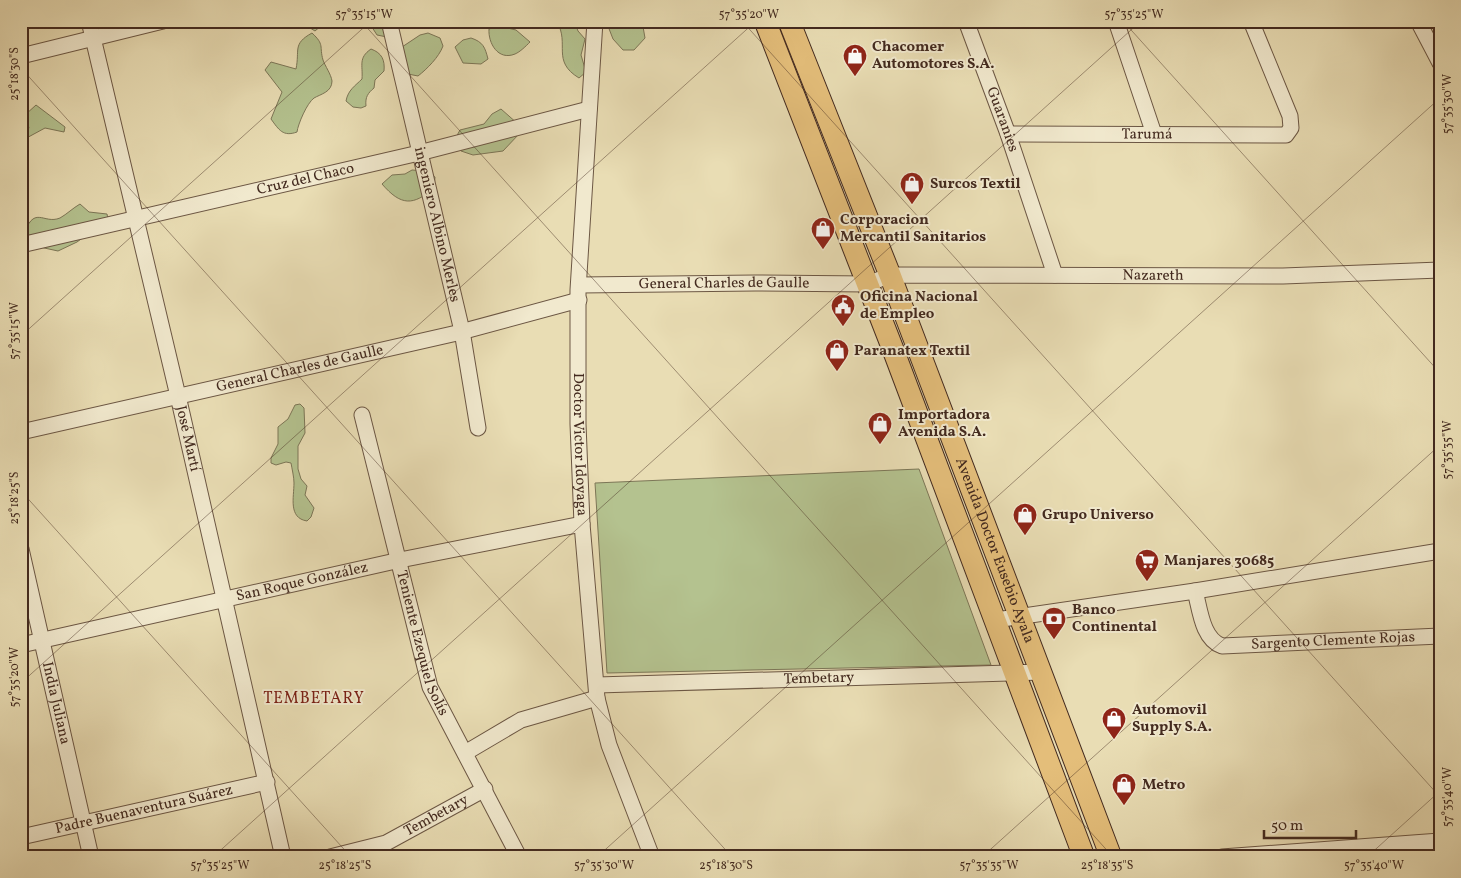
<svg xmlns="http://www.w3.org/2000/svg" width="1461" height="878" viewBox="0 0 1461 878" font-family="Vollkorn,serif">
  <rect width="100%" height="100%" fill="#e9ddb4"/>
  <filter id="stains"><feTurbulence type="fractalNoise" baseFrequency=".004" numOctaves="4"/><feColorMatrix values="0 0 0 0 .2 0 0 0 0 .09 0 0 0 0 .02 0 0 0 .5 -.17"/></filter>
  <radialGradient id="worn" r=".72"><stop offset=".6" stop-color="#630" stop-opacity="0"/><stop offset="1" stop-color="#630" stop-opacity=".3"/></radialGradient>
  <!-- green -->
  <path fill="#b4c28f" stroke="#7c7657" d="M299 21H320L322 25 315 31Z
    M368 21H394L387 37 377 35Z
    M580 21 576 26 578 31 585 39 581 55 586 72 579 78C551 61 570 44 557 22Z
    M606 21H642L645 38 634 50H623L613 39Z
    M702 21H719V27L702 26Z
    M499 26 516 30 530 42C526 46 520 52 515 54 498 61 488 43 489 29Z
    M312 33C325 45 319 46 323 60 325 66 331 74 332 81 332 92 321 94 314 98 307 103 298 124 297 132 283 137 279 130 271 119L282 92 265 70 271 62 296 69C300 50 292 44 312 33Z
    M428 33 440 38 443 46C439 57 427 69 418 76L408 74 402 47 420 35Z
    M471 38C483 42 485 47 488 59L481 64 463 63 455 47 463 40Z
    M371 49C382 53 385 60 384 71L375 80 374 88C368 93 365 97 366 106L361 108 353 107 346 101C348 90 355 86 362 79 363 65 358 58 371 49Z
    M36 105 65 127 64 132 45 128 21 141V127L25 133 29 128 25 115Z
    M501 109 518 124 519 134 503 151 473 155 461 151 454 141 460 130 484 124 492 114Z
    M412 170 426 171 435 177 434 188C413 206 401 206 382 184L392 175 405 174Z
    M80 204 89 212 107 214 108 219 77 242 58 251 26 244 23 237C34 203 43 225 60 218 67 214 73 208 80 204Z
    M300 404 304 408 305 433 298 446V469L301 479 307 486 305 495 314 508 311 517 307 521C288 518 294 497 294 483 294 477 292 469 291 463L286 462 276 465 271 463V458L278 444V427L288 419 295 405Z
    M919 469 991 665 607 673 595 483Z"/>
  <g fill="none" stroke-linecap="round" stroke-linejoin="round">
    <defs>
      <g id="minor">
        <path id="s1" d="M89 21 178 396 283 857"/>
        <path id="s2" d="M389 21 462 331 478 428"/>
        <path id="s3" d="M595 21 578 290V424L582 524 597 698 609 745 652 857"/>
        <path id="s4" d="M966 21 1008 134 1055 275"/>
        <path d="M1116 21 1154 134"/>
        <path d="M1418 21 1440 63"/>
        <path d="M21 56 163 21"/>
        <path id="s5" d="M1008 134 1286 135 1291 128 1290 116 1251 21"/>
        <path id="s6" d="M21 245 419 153 589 109"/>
        <path id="s7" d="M580 285 755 283 868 284 890 275 1283 276 1440 270"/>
        <path id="s8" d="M362 415 430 687 519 857"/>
        <path id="s9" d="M21 432 457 333 579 300"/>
        <path id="s10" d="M21 549 91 857"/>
        <path id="s11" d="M1195 591C1200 609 1202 639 1222 646L1440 636"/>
        <path d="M996 620 1195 591 1440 551"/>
        <path id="s12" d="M21 645 400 560 582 524"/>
        <path id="s13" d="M597 685 1042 672"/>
        <path d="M465 753 521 720 597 698"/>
        <path id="s14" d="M21 837 267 782"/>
        <path id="s15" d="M330 857 386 843 485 789"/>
        <path d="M1222 857 1440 841"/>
      </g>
      <g id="highway">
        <path d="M765 21 894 352 1084 857"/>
        <path id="s16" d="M789 21 890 275 1111 857"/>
      </g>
    </defs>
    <!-- minor casing -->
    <use href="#minor" stroke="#6c5744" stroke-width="17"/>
    <!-- highway casing -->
    <use href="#highway" stroke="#432a1f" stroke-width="23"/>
    <!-- minor -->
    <use href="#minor" stroke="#f1e9ce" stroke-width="15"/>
    <!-- highway -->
    <use href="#highway" stroke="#e4be7a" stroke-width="21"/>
  </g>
  <!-- ticks -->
  <path fill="none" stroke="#432a1f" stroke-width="1" stroke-opacity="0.45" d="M361 21 1113 857M742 21 1440 797M1123 21 1440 373M21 68 732 857M21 336 371 21M21 491 351 857M21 683 756 21M213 857 1141 21M597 857 1440 98M982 857 1440 445M1367 857 1440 791"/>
  <!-- icons -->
  <defs>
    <symbol id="shop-pin" viewBox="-11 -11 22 30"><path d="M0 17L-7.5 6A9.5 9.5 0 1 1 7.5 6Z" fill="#8f2418" stroke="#f1e9ce"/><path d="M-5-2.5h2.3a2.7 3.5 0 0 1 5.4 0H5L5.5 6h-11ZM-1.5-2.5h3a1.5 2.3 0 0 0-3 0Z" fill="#fff"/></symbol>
    <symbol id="civic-pin" viewBox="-11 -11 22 30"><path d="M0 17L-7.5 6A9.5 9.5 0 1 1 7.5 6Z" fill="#8f2418" stroke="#f1e9ce"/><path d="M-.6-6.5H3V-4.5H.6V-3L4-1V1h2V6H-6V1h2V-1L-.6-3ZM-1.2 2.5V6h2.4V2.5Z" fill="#fff"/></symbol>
    <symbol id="supermarket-pin" viewBox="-11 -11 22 30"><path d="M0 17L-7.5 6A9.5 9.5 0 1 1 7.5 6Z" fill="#8f2418" stroke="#f1e9ce"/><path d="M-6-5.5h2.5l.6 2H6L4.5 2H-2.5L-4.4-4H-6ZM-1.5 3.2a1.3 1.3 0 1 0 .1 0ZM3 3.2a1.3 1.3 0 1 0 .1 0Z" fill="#fff"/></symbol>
    <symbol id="bank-pin" viewBox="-11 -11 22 30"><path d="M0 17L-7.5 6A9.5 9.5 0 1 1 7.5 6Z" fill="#8f2418" stroke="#f1e9ce"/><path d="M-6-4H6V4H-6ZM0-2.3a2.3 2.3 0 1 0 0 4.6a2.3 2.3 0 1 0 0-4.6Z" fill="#fff"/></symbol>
  </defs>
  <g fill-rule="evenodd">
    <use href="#shop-pin" x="841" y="42" width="28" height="38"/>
    <use href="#shop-pin" x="898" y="170" width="28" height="38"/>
    <use href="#shop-pin" x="809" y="215" width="28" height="38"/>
    <use href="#civic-pin" x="829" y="292" width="28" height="38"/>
    <use href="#shop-pin" x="823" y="337" width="28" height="38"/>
    <use href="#shop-pin" x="866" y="410" width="28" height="38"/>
    <use href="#shop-pin" x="1011" y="501" width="28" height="38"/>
    <use href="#supermarket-pin" x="1133" y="547" width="28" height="38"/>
    <use href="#bank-pin" x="1040" y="605" width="28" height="38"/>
    <use href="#shop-pin" x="1100" y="705" width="28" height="38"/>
    <use href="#shop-pin" x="1110" y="771" width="28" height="38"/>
  </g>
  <g text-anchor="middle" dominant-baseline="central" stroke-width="4" stroke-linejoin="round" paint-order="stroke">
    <!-- poi labels -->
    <g font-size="15" font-weight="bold" fill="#432a1f" stroke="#f1e9ce" text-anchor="start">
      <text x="872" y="47">Chacomer<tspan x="872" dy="17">Automotores S.A.</tspan></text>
      <text x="930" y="184">Surcos Textil</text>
      <text x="840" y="220">Corporacion<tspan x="840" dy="17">Mercantil Sanitarios</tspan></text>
      <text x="860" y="297">Oficina Nacional<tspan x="860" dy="17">de Empleo</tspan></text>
      <text x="854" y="351">Paranatex Textil</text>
      <text x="898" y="415">Importadora<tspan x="898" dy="17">Avenida S.A.</tspan></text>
      <text x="1042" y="515">Grupo Universo</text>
      <text x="1164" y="561">Manjares 30685</text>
      <text x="1072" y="610">Banco<tspan x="1072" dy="17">Continental</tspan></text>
      <text x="1132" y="710">Automovil<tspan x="1132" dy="17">Supply S.A.</tspan></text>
      <text x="1142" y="785">Metro</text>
    </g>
    <!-- street labels -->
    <g font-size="15" fill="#432a1f" stroke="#f1e9ce">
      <text stroke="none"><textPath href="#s4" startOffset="105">Guaranies</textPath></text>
      <text stroke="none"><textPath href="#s5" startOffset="139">Tarumá</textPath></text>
      <text stroke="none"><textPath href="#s6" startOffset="292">Cruz del Chaco</textPath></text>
      <text stroke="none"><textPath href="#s2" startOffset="209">ingeniero Albino Merles</textPath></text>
      <text stroke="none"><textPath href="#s7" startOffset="575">Nazareth</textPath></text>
      <text stroke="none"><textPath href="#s7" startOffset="144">General Charles de Gaulle</textPath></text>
      <text stroke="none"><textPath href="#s9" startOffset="286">General Charles de Gaulle</textPath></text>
      <text stroke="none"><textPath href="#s1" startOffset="429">José Martí</textPath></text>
      <text stroke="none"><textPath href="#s3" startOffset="424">Doctor Victor Idoyaga</textPath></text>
      <text stroke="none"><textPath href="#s16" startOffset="568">Avenida Doctor Eusebio Ayala</textPath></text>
      <text stroke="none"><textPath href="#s12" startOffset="288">San Roque González</textPath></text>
      <text stroke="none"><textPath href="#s8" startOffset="236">Teniente Ezequiel Solís</textPath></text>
      <text stroke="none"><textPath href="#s11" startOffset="175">Sargento Clemente Rojas</textPath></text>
      <text stroke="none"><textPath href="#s13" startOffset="222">Tembetary</textPath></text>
      <text stroke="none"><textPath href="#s10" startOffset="158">India Juliana</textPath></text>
      <text stroke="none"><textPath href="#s14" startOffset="126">Padre Buenaventura Suárez</textPath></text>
      <text stroke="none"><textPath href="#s15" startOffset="115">Tembetary</textPath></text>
    </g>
    <!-- neighbourhood labels -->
    <g font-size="16" letter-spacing="1" fill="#7a1f14" stroke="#f1e9ce">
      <text x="314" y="699">TEMBETARY</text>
    </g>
  </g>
  <!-- margin -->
  <rect width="1461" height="878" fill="none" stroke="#e9ddb4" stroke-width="55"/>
  <!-- scale -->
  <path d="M1264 830v8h92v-8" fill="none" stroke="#432a1f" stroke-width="2.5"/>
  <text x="1271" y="830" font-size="15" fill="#432a1f" stroke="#f1e9ce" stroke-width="4" paint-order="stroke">50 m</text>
  <rect x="28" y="28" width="1406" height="822" fill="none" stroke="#432a1f" stroke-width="2"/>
  <g font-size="12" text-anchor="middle" fill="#432a1f">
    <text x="364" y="18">57°35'15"W</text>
    <text x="749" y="18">57°35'20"W</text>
    <text x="1134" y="18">57°35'25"W</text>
    <text transform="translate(14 74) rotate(-90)" y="4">25°18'30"S</text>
    <text transform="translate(1447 104) rotate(-90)" y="4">57°35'30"W</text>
    <text transform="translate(14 331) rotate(-90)" y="4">57°35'15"W</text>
    <text transform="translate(1447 450) rotate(-90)" y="4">57°35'35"W</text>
    <text transform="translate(14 498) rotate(-90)" y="4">25°18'25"S</text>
    <text transform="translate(14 677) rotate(-90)" y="4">57°35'20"W</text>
    <text transform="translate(1447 797) rotate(-90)" y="4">57°35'40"W</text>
    <text x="220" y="869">57°35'25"W</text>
    <text x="345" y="869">25°18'25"S</text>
    <text x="604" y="869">57°35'30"W</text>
    <text x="726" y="869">25°18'30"S</text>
    <text x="989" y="869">57°35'35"W</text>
    <text x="1107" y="869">25°18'35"S</text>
    <text x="1374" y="869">57°35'40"W</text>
  </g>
  <rect width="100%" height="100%" filter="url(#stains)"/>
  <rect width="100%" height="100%" fill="url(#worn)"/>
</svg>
